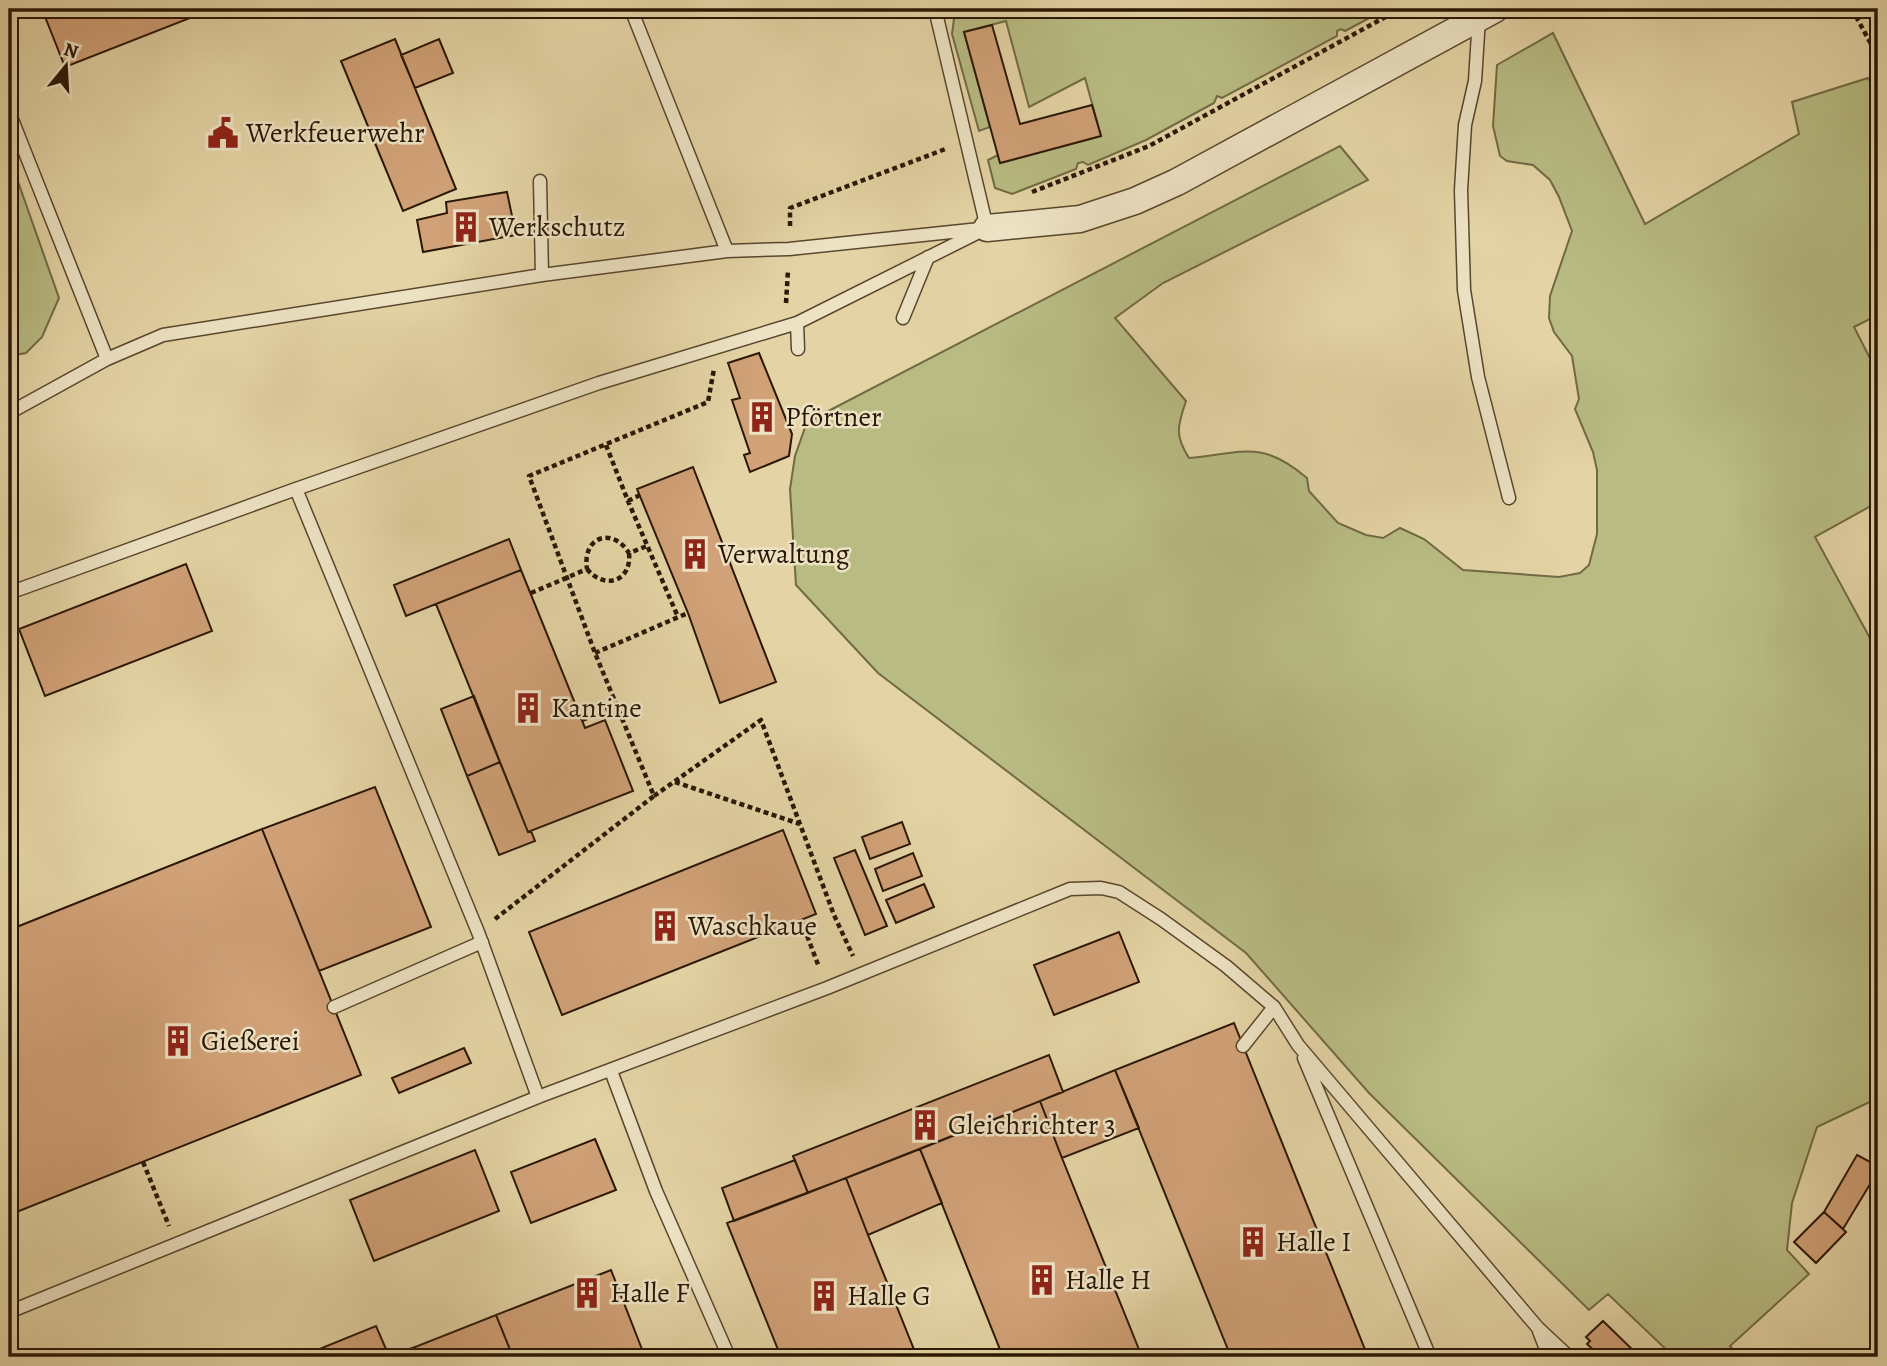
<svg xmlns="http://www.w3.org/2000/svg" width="1887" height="1366" viewBox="0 0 1887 1366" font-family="Alegreya,serif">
  <rect width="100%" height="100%" fill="#e4d4a5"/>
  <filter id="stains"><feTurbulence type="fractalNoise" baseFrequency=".00286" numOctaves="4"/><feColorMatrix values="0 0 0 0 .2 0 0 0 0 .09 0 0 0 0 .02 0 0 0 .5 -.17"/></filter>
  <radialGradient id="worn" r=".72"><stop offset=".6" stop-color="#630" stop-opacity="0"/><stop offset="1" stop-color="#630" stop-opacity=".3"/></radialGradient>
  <!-- green -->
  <path fill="#b8bc83" stroke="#716a44" stroke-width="2" d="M957 9H1386L1345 31 1341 29 1337 31V36L1222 98 1217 96 1214 103 1146 140 1088 165 1083 162 1078 163 1076 169 1012 194 995 188 988 160 998 155 1001 163 1101 136 1085 78 1029 107 1006 21 964 32 990 127 979 131 952 34 955 11Z
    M1553 33 1645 224 1799 134 1792 102 1868 78 1878 95V315L1854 327 1878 374V502L1815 537 1878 653V1098L1817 1127 1792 1203 1787 1250 1809 1274 1730 1346 1739 1357H1674L1608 1294 1589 1310 1369 1093 1246 953 878 673 796 585 790 489 795 456 807 422 1340 146 1368 180 1163 283 1115 318 1186 401C1178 425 1174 435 1189 458 1243 453 1261 439 1307 478L1309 491 1338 523 1366 535 1383 538 1400 528 1424 539 1463 570 1559 577 1580 573 1589 565 1597 534V470L1593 452 1575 409 1579 399 1572 356 1554 332 1549 318 1550 296 1572 231 1559 197 1550 180 1533 165 1507 161 1500 156 1493 126 1497 65Z
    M9 156 59 298 42 337 26 353 9 356Z"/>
  <!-- building -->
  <path fill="#d1a177" stroke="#2a1705" stroke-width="2" d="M42 9H186L190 18 65 67Z
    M992 25 1020 124 1092 105 1101 136 1000 163 964 32Z
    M395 39 456 189 403 211 341 61Z
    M439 39 453 73 415 88 401 55Z
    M507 192 516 235 423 252 417 220 447 213 446 202Z
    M759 353 792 434 789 456 750 472 744 455 750 453 732 400 740 398 728 363Z
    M693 467 776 682 720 703 688 613 637 489Z
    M509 539 521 570 406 616 394 585Z
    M186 564 212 631 45 696 19 629Z
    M521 570 585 728 605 720 633 791 528 832 436 604Z
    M474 696 500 762 467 776 441 709Z
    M500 762 528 832 531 831 535 841 499 855 467 776Z
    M375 787 431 927 319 971 262 829Z
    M902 822 910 844 870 859 862 837Z
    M262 829 361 1075 9 1215V930Z
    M783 830 816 914 562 1015 529 932Z
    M855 850 887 926 865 935 834 858Z
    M913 853 922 876 883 891 875 869Z
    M924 884 934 907 896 923 886 900Z
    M1119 932 1139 982 1054 1015 1034 965Z
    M1234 1023 1368 1357H1231L1115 1070Z
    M464 1048 471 1063 399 1093 392 1078Z
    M1049 1055 1063 1092 808 1193 793 1156Z
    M1115 1070 1139 1128 1062 1158 1040 1101Z
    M1040 1101 1062 1158 1142 1357H1003L920 1149Z
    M595 1139 616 1190 531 1223 511 1172Z
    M920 1149 942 1203 868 1235 846 1178Z
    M475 1150 499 1211 374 1261 350 1200Z
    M1857 1155 1878 1166V1171L1843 1229 1824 1212Z
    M795 1160 808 1193 734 1221 722 1188Z
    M846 1178 868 1235 917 1357H781L727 1223Z
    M1824 1212 1846 1232 1816 1263 1794 1242Z
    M611 1270 645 1357H513L496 1315Z
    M496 1315 513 1357H419L415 1347Z
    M1603 1321 1640 1357H1601L1587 1344 1590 1341 1586 1337Z
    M376 1326 389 1356 303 1357 302 1356Z
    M415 1347 419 1357H387L389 1356Z"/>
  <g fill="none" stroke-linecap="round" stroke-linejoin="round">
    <defs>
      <path id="service" d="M631 9 727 251
        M935 9 987 228
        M1479 18 1475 81 1465 125 1461 190 1464 290 1478 377 1509 498
        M9 112 107 359
        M540 181 542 275
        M903 318 928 257
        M797 323 798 349
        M9 413 107 359 163 335 542 275 727 251 789 249 980 229
        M296 489 478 932 538 1097
        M9 593 296 489 599 383 797 323 987 228
        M334 1007 482 942
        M1243 1046 1274 1007
        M1304 1058 1430 1357
        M611 1071 656 1191 729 1357
        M9 1312 538 1097 827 988 1070 889 1101 888 1119 892 1161 919 1226 966 1274 1007 1298 1045 1538 1328 1569 1357
        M1539 1331 1549 1357"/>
      <path id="minor" d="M987 228 1080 219 1135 201 1177 182 1495 9"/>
    </defs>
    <!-- service casing -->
    <use href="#service" stroke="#58462d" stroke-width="15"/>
    <!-- minor casing -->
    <use href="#minor" stroke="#58462d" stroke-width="29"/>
    <!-- path -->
    <path stroke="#2a1705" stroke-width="4.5" stroke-dasharray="5 3.5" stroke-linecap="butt" d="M1852 9 1878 57
      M1032 192 1149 146 1400 9
      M790 226V208L948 148
      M786 303 788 270
      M606 445 628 501 678 617
      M628 501 640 495
      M587 569C604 590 632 582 629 553
      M531 593 587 569C582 537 612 526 629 553L647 546
      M595 653 688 613
      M582 720 616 706
      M675 782 800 824
      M654 796 761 720 834 915 853 956
      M495 919 654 796 595 653 529 476 708 402 714 369
      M801 920 819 967
      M143 1162 169 1226
      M9 1275 14 1287"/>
    <!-- service -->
    <use href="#service" stroke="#ede3c4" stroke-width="12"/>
    <!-- minor -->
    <use href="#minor" stroke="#ede3c4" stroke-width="26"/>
  </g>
  <!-- icons -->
  <defs>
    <symbol id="civic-bare" viewBox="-9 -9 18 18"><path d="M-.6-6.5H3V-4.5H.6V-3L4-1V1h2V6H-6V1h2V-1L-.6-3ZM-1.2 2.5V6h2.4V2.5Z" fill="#8f2418" stroke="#ede3c4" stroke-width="2.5" paint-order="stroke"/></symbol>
    <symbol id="building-bare" viewBox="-9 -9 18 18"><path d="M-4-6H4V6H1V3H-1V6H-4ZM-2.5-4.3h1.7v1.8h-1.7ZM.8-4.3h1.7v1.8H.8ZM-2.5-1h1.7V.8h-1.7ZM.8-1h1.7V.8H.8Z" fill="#8f2418" stroke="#ede3c4" stroke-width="2.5" paint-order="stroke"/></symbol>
  </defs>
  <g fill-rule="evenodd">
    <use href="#civic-bare" x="201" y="111" width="44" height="44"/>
    <use href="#building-bare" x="444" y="205" width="44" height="44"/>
    <use href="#building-bare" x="740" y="395" width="44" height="44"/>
    <use href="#building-bare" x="673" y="532" width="44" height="44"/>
    <use href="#building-bare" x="506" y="686" width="44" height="44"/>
    <use href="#building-bare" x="643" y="904" width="44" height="44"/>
    <use href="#building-bare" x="156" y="1019" width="44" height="44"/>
    <use href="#building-bare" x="903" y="1103" width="44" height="44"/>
    <use href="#building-bare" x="1231" y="1220" width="44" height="44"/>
    <use href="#building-bare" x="1020" y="1258" width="44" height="44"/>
    <use href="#building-bare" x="565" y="1271" width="44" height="44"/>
    <use href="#building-bare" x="802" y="1274" width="44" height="44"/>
  </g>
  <g text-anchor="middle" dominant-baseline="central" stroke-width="5" stroke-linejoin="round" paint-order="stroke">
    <!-- poi labels -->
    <g font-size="28" fill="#2a1705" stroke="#ede3c4" text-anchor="start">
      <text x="246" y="133">Werkfeuerwehr</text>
      <text x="489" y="227">Werkschutz</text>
      <text x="785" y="417">Pförtner</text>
      <text x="718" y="554">Verwaltung</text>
      <text x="551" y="708">Kantine</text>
      <text x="688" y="926">Waschkaue</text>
      <text x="201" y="1041">Gießerei</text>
      <text x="948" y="1125">Gleichrichter 3</text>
      <text x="1276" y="1242">Halle I</text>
      <text x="1065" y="1280">Halle H</text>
      <text x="610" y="1293">Halle F</text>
      <text x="847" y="1296">Halle G</text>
    </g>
  </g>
  <!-- margin -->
  <rect width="1887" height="1366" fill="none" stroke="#e4d4a5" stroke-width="35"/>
  <rect x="10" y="10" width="1866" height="1345" fill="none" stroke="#2a1705" stroke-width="3.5"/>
  <rect x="18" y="18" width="1852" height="1331" fill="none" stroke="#2a1705" stroke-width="2"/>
  <!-- north arrow -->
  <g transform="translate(66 66) rotate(18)" stroke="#ede3c4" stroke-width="5" paint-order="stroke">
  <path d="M0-5L12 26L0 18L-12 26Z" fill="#2a1705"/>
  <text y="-10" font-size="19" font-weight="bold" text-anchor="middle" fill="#2a1705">N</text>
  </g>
  <rect width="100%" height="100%" filter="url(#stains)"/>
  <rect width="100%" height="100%" fill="url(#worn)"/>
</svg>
